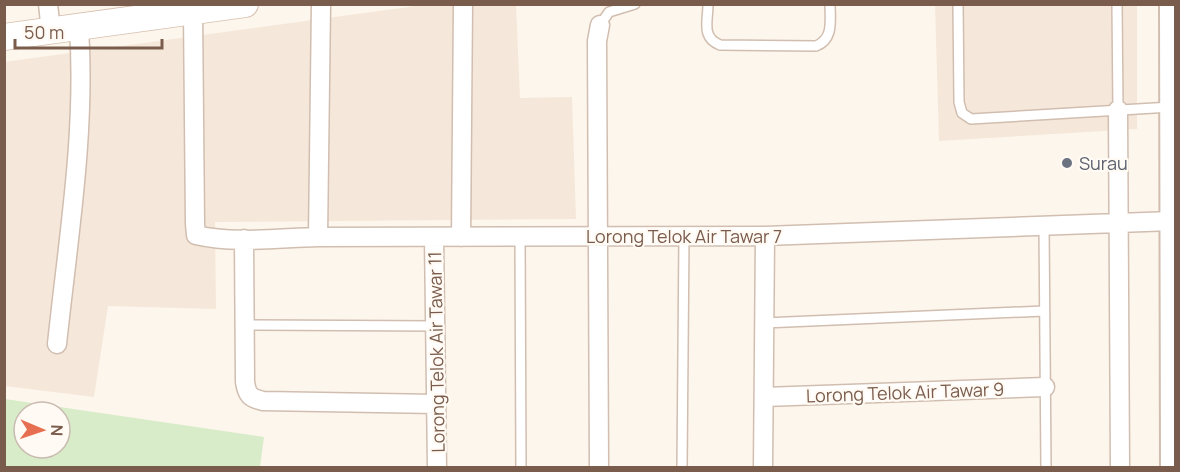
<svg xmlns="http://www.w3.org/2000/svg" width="1180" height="472" viewBox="0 0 1180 472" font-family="Manrope,sans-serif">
  <rect width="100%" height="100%" fill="#fdf6ec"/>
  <!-- residential -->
  <path fill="#f5e8da" d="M423 5H516L520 98 572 97 576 219 215 222 216 309 108 306 94 397 5 386 4 62Z
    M935 5H1137V129L939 141Z"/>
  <!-- green -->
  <path fill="#d8ecc9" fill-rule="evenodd" d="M5 399 264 437 260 467H5ZM24 412H60V448H24Z"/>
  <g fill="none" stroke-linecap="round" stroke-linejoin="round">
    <defs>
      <path id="service" d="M708 4C708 22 701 37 720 45L816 46C834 39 830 20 830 4
        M958 4 959 102 962 113 971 119 1171 107
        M1117 4 1118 110
        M600 25 609 12 635 4
        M1044 226 1046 468
        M520 237 521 468
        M764 323 1044 311
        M245 325 435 326
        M682 468 684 236"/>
      <path id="minor" d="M48 4 51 31
        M193 12 195 224 196 235C235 244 278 238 318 237L765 236 1172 221
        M1118 110 1120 468
        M318 237 321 4
        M434 237 437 468
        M461 237 463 4
        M244 239 245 382C247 395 250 398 263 401L436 404
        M57 344C68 239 86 133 79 28
        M764 397 1045 387
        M599 468 597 41 600 25
        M763 468 765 236"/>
      <path id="tertiary" d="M1171 4 1172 468"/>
      <path id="secondary" d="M4 37 245 4"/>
    </defs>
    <!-- service casing -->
    <use href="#service" stroke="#d1beb0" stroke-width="12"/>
    <!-- minor casing -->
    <use href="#minor" stroke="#d1beb0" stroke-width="21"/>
    <!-- tertiary casing -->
    <use href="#tertiary" stroke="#d1beb0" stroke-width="26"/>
    <!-- secondary casing -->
    <use href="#secondary" stroke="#d6c0b0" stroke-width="28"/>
    <!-- service -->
    <use href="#service" stroke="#fff" stroke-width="9"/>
    <!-- minor -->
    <use href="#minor" stroke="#fff" stroke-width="18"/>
    <!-- tertiary -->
    <use href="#tertiary" stroke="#fff" stroke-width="22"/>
    <!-- secondary -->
    <use href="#secondary" stroke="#fff" stroke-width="26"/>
  </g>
  <!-- markers -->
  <circle fill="#6b7280" stroke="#fffaf3" stroke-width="2" cx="1067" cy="163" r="6"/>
  <g text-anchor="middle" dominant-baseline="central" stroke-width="4.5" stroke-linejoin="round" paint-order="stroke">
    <!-- worship labels -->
    <g font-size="18" fill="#5b616d" stroke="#fffaf3" text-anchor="start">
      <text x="1079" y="163">Surau</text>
    </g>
    <!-- street labels -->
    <g font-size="18" fill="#7a5c4d" stroke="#fffaf3">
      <text x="684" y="236">Lorong Telok Air Tawar 7</text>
      <text transform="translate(436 352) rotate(-91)">Lorong Telok Air Tawar 11</text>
      <text transform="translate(905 392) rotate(-2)">Lorong Telok Air Tawar 9</text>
    </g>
  </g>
  <!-- border -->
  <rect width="1180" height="472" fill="none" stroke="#7a5c4d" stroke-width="12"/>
  <!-- north arrow -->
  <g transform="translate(42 430) rotate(92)"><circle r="28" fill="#fffaf3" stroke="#cabbb1" stroke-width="1.5"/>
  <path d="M0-4.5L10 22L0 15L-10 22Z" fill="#e76f51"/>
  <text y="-9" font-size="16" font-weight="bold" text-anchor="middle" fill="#7a5c4d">N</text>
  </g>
  <!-- scale -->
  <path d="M15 39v9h147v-9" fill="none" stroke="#7a5c4d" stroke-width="3"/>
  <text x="24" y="39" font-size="18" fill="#7a5c4d" stroke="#fffaf3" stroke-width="4.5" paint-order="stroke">50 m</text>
</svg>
